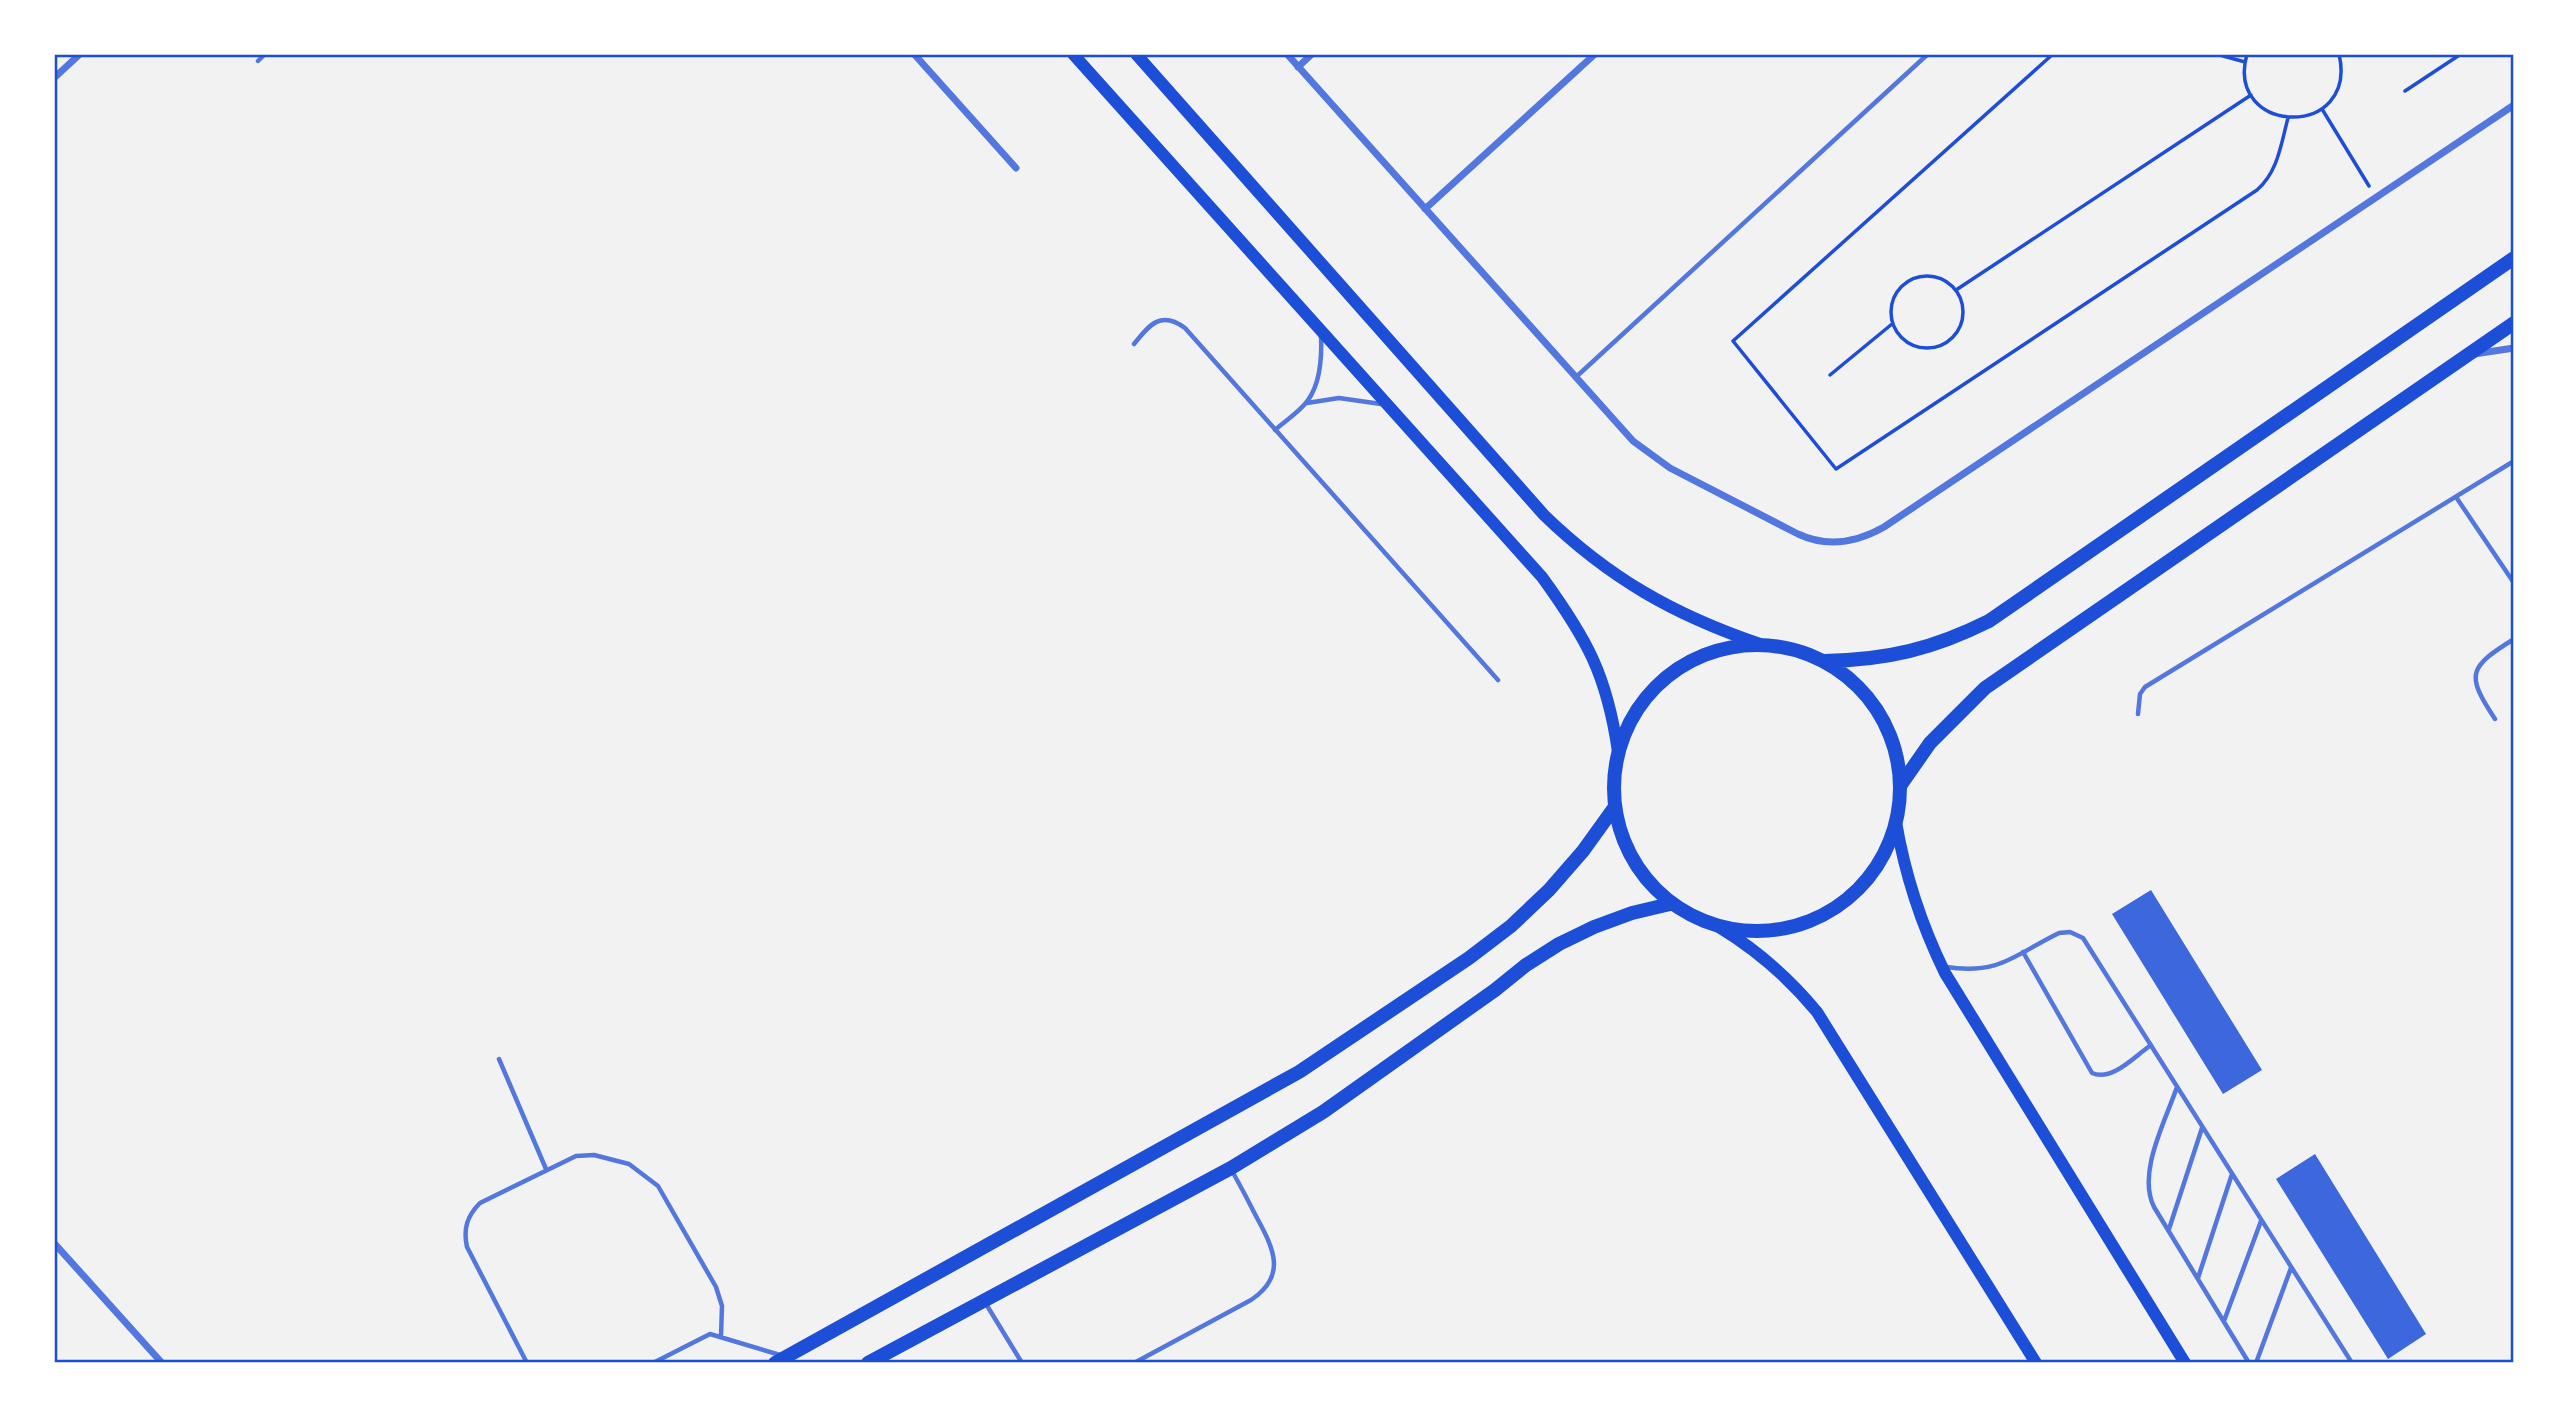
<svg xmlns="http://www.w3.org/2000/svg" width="2568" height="1417" viewBox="0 0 2568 1417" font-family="'Source Serif 4',serif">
  <rect width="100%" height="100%" fill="#f2f2f2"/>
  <!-- building -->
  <path fill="#3d67dc" d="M2151 890 2262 1070 2223 1094 2112 914Z
    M2315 1154 2426 1334 2388 1359 2276 1179Z"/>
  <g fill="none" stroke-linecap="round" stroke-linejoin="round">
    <!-- path -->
    <path stroke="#1d4ed8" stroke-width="3.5" d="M2053 54 1733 341 1836 469 2257 190C2278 172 2281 144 2288 118
      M2216 54 2245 62
      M2247 54C2224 136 2359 140 2339 54
      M2405 91 2461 54
      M2322 109 2369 186
      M1891 312a36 36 0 1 1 72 0a36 36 0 1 1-72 0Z
      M1956 290 2251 95
      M1830 375 1892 324"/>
    <!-- service -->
    <path stroke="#5277de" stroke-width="4.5" d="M258 61 265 54
      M1134 344C1149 325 1161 310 1185 328L1498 680
      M1576 377 1928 54
      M1307 403 1339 398 1381 404
      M1275 430C1284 422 1296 414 1304 405 1320 388 1322 358 1321 336
      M2456 497 2514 583
      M2138 714 2140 694 2145 687 2514 461
      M2495 719C2465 674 2469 667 2514 639
      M2023 952 2092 1073C2112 1082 2135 1056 2151 1045
      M1946 967C2000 975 2014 955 2059 933L2070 932 2083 938 2352 1363
      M499 1059 546 1169
      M2177 1087C2165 1122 2137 1173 2154 1207L2249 1363
      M2169 1229 2202 1128
      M2198 1278 2232 1174
      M986 1304 1022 1363
      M2224 1321 2261 1221
      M527 1363 467 1247C463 1229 467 1216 480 1203L576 1156 594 1155 629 1164 658 1186 716 1287 722 1306 721 1336
      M653 1363 710 1334 780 1355
      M1134 1363 1251 1300C1287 1276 1274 1249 1257 1218 1249 1202 1240 1185 1231 1169
      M2256 1363 2291 1268"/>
    <!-- minor -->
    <path stroke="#5277de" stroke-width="7" d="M914 54 1016 168
      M1287 54 1633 441 1670 468 1798 534C1828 548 1856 543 1884 527L2514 105
      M1298 67 1312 54
      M54 78 80 54
      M1425 209 1595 54
      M2474 354 2514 348
      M54 1243 162 1363"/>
    <!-- secondary -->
    <path stroke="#1d4ed8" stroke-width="12" d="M1073 54 1542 577C1587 639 1607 675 1618 752
      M1136 54 1544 515C1609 578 1674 615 1760 644
      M1896 822C1905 875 1921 924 1945 973L2185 1363
      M1719 927C1757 950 1789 978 1817 1012L2036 1363"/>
    <!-- primary -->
    <path stroke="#1d4ed8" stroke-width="14" d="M1614 788a143 143 0 1 1 286 0a143 143 0 1 1-286 0Z
      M1824 661C1887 660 1933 649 1989 621L2514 258
      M1900 786 1930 743 1985 688 2514 323
      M775 1363 1299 1072 1469 958 1511 926 1549 890 1583 851 1614 808
      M868 1363 1231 1168 1323 1112 1495 990 1526 965 1559 944 1594 927 1632 913 1670 904"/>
  </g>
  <!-- border -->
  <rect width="2568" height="1417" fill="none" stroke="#ffffff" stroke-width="112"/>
  <rect x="56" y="56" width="2456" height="1305" fill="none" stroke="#1d4ed8" stroke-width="2.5"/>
</svg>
